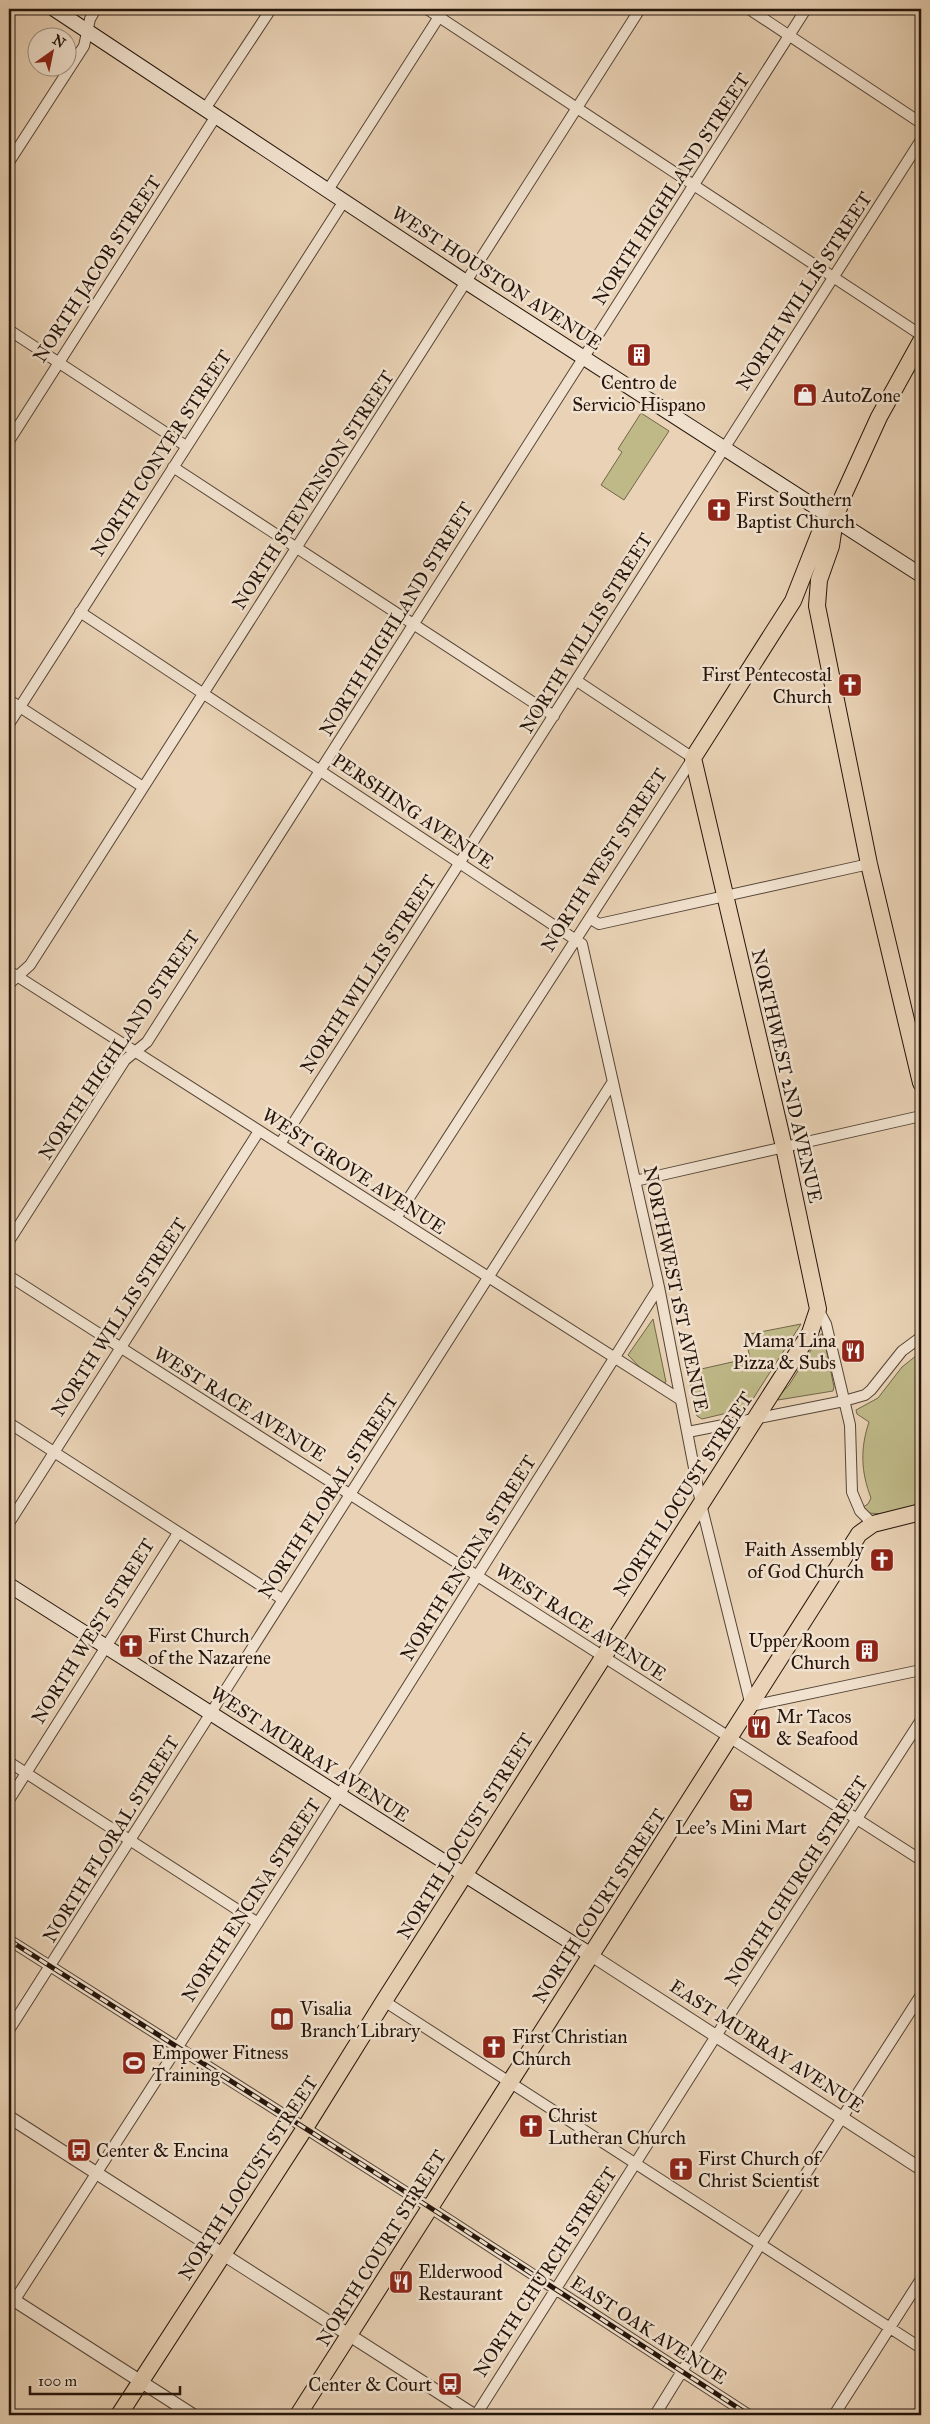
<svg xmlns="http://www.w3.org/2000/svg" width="930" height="2424" viewBox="0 0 930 2424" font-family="'IM FELL Great Primer',serif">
  <rect width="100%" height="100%" fill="#e9d2b5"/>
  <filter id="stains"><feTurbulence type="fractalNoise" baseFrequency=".004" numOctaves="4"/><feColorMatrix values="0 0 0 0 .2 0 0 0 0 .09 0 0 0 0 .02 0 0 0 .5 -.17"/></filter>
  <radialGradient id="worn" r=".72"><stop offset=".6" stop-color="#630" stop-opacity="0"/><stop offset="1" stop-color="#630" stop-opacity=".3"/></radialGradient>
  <!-- green -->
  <path fill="#bfb988" stroke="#72664a" d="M641 413 669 431 624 500 601 485 622 452 618 449Z
    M653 1319 666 1382 661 1384 648 1376 628 1355Z
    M801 1324 749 1405 744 1409 702 1419 697 1416 688 1372 750 1358 745 1335Z
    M821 1334H823L834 1387 833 1391 778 1400 777 1398 789 1385Z
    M921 1352V1504L884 1514 868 1513 863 1507 868 1504 871 1498C861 1472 860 1449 869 1422L857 1414 856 1410 878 1398 902 1367Z"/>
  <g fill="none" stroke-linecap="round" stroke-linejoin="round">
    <defs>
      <path id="minor" d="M427 9 921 335
        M749 9 921 123
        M205 109 271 9
        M9 162 84 46 90 19 96 9
        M328 190 444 9
        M9 330 186 446
        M9 441 216 116
        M173 467 554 716
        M80 612 582 944 659 1287 701 1504 751 1706 921 1670
        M9 700 143 787
        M9 724 344 201
        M591 919 599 924 869 864
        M9 971 681 1400
        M9 984 30 965 640 9
        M280 1144 921 140
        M635 1181 921 1116
        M396 1218 693 758 577 681
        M9 1241 125 1060 147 1042 806 9
        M9 1276 921 1860
        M818 1309 826 1324 850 1425 852 1492 860 1511 873 1524
        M9 1423 282 1599
        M688 1432 844 1401 865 1395 871 1390 902 1351 921 1337
        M9 1523 259 1131
        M9 1762 258 1923
        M9 1800 178 1533
        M9 1940 426 2205 749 2415
        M384 2001 921 2348
        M9 2030 612 1083
        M14 2301 299 1859 659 1287
        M476 2415 716 2036 921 1720
        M655 2415 760 2245 921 1995
        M834 2415 921 2279"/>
      <path id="tertiary" d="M591 1955 921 2169
        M9 2117 474 2415
        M9 2297 193 2415"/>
      <path id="secondary" d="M54 9 466 282 921 575
        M9 1585 591 1955"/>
      <path id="primary" d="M921 341 879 417 843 496 835 519 831 546 819 580 817 606 869 864 921 1083
        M119 2415 305 2128 384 2001 810 1333 818 1309 784 1147 693 758 793 601 819 535 835 519
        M298 2415 859 1534 873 1524 921 1512"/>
    </defs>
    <!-- minor casing -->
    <use href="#minor" stroke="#554436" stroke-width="12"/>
    <!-- tertiary casing -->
    <use href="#tertiary" stroke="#554436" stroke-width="14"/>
    <!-- secondary casing -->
    <use href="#secondary" stroke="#24140b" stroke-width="16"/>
    <!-- primary casing -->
    <use href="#primary" stroke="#24140b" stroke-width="18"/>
    <!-- minor -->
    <use href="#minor" stroke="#f1e2cf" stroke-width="10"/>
    <!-- tertiary -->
    <use href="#tertiary" stroke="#f1e2cf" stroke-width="12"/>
    <!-- secondary -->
    <use href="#secondary" stroke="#f1e2cf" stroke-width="14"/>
    <!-- primary -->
    <use href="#primary" stroke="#e9d2b5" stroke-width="16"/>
    <defs>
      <path id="rail" d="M9 1940 426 2205 749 2415"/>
    </defs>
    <!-- rail casing -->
    <use href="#rail" stroke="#24140b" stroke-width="5"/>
    <!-- rail -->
    <use href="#rail" stroke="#f1e2cf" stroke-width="3" stroke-dasharray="9" stroke-linecap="butt"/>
  </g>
  <!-- icons -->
  <defs>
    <symbol id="building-square" viewBox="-11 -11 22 22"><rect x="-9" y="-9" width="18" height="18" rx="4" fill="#8f2418" stroke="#f1e2cf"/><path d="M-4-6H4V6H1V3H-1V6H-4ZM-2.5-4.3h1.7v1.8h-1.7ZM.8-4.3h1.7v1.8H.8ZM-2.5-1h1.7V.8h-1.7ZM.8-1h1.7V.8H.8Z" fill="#fff"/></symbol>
    <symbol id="shop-square" viewBox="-11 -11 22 22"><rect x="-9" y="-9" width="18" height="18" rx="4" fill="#8f2418" stroke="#f1e2cf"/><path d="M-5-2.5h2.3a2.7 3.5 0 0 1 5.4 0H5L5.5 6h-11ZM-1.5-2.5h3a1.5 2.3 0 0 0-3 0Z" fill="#fff"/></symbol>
    <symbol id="church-square" viewBox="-11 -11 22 22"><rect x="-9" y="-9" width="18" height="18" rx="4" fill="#8f2418" stroke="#f1e2cf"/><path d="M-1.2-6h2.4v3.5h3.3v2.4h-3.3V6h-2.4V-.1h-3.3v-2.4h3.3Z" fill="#fff"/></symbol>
    <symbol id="restaurant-square" viewBox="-11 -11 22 22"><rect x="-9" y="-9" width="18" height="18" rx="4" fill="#8f2418" stroke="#f1e2cf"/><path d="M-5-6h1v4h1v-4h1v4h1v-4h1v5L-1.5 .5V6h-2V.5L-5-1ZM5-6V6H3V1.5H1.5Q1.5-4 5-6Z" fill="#fff"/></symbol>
    <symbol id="supermarket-square" viewBox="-11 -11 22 22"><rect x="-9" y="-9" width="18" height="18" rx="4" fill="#8f2418" stroke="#f1e2cf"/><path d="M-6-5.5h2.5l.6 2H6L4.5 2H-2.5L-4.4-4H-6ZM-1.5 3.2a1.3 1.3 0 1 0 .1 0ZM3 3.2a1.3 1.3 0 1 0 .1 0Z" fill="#fff"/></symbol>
    <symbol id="library-square" viewBox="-11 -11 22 22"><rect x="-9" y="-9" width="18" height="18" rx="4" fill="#8f2418" stroke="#f1e2cf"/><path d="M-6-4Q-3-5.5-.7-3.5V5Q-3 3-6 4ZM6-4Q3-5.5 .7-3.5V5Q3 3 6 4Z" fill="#fff"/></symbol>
    <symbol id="stadium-square" viewBox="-11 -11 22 22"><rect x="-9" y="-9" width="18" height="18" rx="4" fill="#8f2418" stroke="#f1e2cf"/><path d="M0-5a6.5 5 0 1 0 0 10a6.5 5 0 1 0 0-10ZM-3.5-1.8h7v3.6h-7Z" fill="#fff"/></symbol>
    <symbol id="bus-square" viewBox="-11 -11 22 22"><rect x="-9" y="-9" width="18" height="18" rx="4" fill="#8f2418" stroke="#f1e2cf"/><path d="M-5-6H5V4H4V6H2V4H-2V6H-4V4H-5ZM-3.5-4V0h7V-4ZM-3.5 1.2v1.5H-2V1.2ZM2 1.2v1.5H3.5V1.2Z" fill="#fff"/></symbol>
  </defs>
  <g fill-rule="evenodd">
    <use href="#building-square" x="625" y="341" width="28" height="28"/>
    <use href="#shop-square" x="791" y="381" width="28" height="28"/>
    <use href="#church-square" x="705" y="496" width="28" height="28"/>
    <use href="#church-square" x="836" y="671" width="28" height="28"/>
    <use href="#restaurant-square" x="839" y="1337" width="28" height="28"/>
    <use href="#church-square" x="868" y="1546" width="28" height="28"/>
    <use href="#church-square" x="117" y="1632" width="28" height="28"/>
    <use href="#building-square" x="853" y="1637" width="28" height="28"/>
    <use href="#restaurant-square" x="745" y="1713" width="28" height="28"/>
    <use href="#supermarket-square" x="727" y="1786" width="28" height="28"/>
    <use href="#library-square" x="268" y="2005" width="28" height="28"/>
    <use href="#church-square" x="480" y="2033" width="28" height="28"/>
    <use href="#stadium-square" x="120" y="2049" width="28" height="28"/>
    <use href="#church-square" x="517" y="2112" width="28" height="28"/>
    <use href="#bus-square" x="65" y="2136" width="28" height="28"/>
    <use href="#church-square" x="667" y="2155" width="28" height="28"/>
    <use href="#restaurant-square" x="387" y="2268" width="28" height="28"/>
    <use href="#bus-square" x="436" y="2370" width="28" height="28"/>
  </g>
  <g text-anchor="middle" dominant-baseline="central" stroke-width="5" stroke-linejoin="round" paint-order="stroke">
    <!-- street labels -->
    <g font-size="19" fill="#24140b" stroke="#f1e2cf">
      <text transform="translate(671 189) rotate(-57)">NORTH HIGHLAND STREET</text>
      <text transform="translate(97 269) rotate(-57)">NORTH JACOB STREET</text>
      <text transform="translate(497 278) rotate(33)">WEST HOUSTON AVENUE</text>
      <text transform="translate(804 291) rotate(-57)">NORTH WILLIS STREET</text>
      <text transform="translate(161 453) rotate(-57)">NORTH CONYER STREET</text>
      <text transform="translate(313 490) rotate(-57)">NORTH STEVENSON STREET</text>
      <text transform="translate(396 619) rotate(-58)">NORTH HIGHLAND STREET</text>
      <text transform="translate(586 633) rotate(-58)">NORTH WILLIS STREET</text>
      <text transform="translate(413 811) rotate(34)">PERSHING AVENUE</text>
      <text transform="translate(604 860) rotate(-57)">NORTH WEST STREET</text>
      <text transform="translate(368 974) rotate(-57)">NORTH WILLIS STREET</text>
      <text transform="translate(119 1045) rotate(-56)">NORTH HIGHLAND STREET</text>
      <text transform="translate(787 1076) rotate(77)">NORTHWEST 2ND AVENUE</text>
      <text transform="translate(354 1171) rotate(33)">WEST GROVE AVENUE</text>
      <text transform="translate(676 1289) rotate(78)">NORTHWEST 1ST AVENUE</text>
      <text transform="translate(119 1317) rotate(-57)">NORTH WILLIS STREET</text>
      <text transform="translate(240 1404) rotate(32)">WEST RACE AVENUE</text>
      <text transform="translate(683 1494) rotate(-57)">NORTH LOCUST STREET</text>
      <text transform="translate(328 1496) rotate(-57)">NORTH FLORAL STREET</text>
      <text transform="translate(468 1558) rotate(-58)">NORTH ENCINA STREET</text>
      <text transform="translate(581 1622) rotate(33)">WEST RACE AVENUE</text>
      <text transform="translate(93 1631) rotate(-58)">NORTH WEST STREET</text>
      <text transform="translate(310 1754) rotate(33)">WEST MURRAY AVENUE</text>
      <text transform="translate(465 1836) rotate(-58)">NORTH LOCUST STREET</text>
      <text transform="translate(111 1839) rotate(-58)">NORTH FLORAL STREET</text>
      <text transform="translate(796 1881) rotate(-57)">NORTH CHURCH STREET</text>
      <text transform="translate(251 1900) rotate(-57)">NORTH ENCINA STREET</text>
      <text transform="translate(599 1906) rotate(-57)">NORTH COURT STREET</text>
      <text transform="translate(767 2046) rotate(33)">EAST MURRAY AVENUE</text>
      <text transform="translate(248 2178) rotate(-57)">NORTH LOCUST STREET</text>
      <text transform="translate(381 2248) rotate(-58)">NORTH COURT STREET</text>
      <text transform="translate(545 2272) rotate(-57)">NORTH CHURCH STREET</text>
      <text transform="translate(649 2330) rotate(33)">EAST OAK AVENUE</text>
    </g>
    <!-- poi labels -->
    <g font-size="19" fill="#24140b" stroke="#f1e2cf" text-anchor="start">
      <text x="639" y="382" text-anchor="middle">Centro de<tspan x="639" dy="22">Servicio Hispano</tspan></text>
      <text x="822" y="395">AutoZone</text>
      <text x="736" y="499">First Southern<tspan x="736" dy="22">Baptist Church</tspan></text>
      <text x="832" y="674" text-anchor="end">First Pentecostal<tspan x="832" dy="22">Church</tspan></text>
      <text x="836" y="1340" text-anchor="end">Mama Lina<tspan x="836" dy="22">Pizza &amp; Subs</tspan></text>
      <text x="864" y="1549" text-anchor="end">Faith Assembly<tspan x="864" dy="22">of God Church</tspan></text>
      <text x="148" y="1635">First Church<tspan x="148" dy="22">of the Nazarene</tspan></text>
      <text x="850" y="1640" text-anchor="end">Upper Room<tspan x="850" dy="22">Church</tspan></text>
      <text x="776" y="1716">Mr Tacos<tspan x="776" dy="22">&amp; Seafood</tspan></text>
      <text x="741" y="1827" text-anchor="middle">Lee's Mini Mart</text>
      <text x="300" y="2008">Visalia<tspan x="300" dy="22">Branch Library</tspan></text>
      <text x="512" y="2036">First Christian<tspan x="512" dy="22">Church</tspan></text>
      <text x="152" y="2052">Empower Fitness<tspan x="152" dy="22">Training</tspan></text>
      <text x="548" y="2115">Christ<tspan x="548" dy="22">Lutheran Church</tspan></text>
      <text x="96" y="2150">Center &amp; Encina</text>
      <text x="698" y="2158">First Church of<tspan x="698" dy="22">Christ Scientist</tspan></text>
      <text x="418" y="2271">Elderwood<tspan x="418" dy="22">Restaurant</tspan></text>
      <text x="432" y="2384" text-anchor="end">Center &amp; Court</text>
    </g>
  </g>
  <!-- margin -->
  <rect width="930" height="2424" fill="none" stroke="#e9d2b5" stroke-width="30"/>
  <rect x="10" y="10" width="910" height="2404" fill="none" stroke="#24140b" stroke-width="2.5"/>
  <rect x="15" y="15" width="900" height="2394" fill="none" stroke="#24140b"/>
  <!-- north arrow -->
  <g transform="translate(52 52) rotate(33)"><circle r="24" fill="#f1e2cf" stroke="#9f9081"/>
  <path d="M0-4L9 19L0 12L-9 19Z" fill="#8f2418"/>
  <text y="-8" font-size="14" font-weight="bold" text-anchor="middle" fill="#24140b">N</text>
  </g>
  <!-- scale -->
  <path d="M30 2386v8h150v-8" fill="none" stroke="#24140b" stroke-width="2.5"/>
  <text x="38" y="2386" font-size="15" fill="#24140b" stroke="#f1e2cf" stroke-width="4" paint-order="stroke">100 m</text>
  <rect width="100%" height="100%" filter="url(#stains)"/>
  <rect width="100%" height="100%" fill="url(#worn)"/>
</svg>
